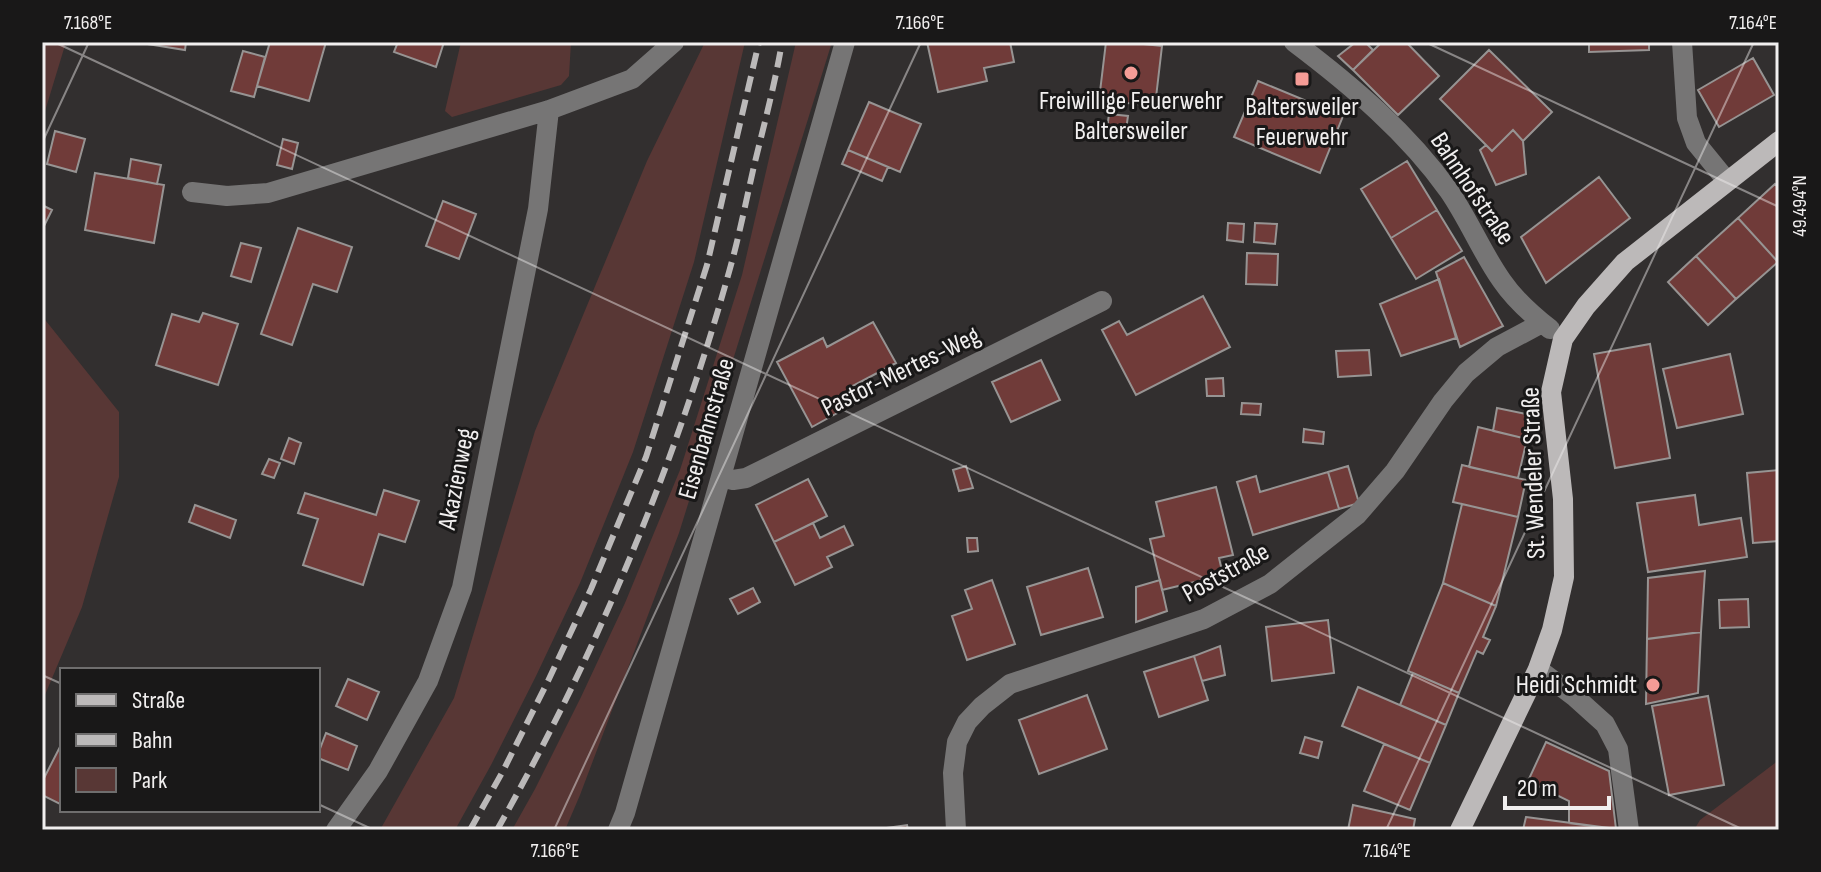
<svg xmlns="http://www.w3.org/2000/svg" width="1821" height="872" viewBox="0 0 1821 872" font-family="'Sofia Sans Condensed',sans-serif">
  <rect width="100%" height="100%" fill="#322f2f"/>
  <!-- green -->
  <path fill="#583735" d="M42 42H66L42 121Z
    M461 42H571L569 76 561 85 452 117 445 111Z
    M705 42H745L694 262 633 452 580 583 536 676 491 765 455 830H380L454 698 535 431 647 161Z
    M796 42H832L679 533 580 795 565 830H512L535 789 581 697 625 603 680 470 742 275Z
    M42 316 119 412V477L82 607 42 702Z
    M1779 760V830H1694L1700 820Z"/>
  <!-- building -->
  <path fill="#703b39" stroke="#979493" stroke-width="2" d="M135 42H186L185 50Z
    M270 42H326L309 101 257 86Z
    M398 42H444L436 67 394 52Z
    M927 42H1010L1014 62 984 68 987 81 938 92Z
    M1106 42H1125L1162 46 1155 106 1099 100Z
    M1356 42H1365L1373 50 1353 70 1338 56Z
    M1382 42H1406L1439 76 1398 115 1353 70Z
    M1589 42H1649V50L1589 52Z
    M1489 50 1552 112 1523 141 1513 130 1492 151 1440 99Z
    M243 51 265 57 254 97 231 91Z
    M1753 58 1774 95 1719 127 1698 90Z
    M1258 81 1343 116 1320 173 1234 137Z
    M869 102 921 124 900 172 848 150Z
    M1109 114 1128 116 1126 130 1107 129Z
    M1513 130 1523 141 1526 174 1496 185 1480 150 1486 145 1492 151Z
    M55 131 85 139 76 172 47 164Z
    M283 139 298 143 292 169 277 165Z
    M848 150 888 167 882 181 842 164Z
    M131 159 161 165 157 184 128 178Z
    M1407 161 1437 210 1391 238 1361 189Z
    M95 173 164 185 154 243 85 230Z
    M1599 177 1630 218 1546 283 1521 237Z
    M1775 184 1779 188V263L1738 218Z
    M443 201 476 214 459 259 426 246Z
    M42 205 52 210 43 228H42Z
    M1437 210 1462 251 1416 279 1391 238Z
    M1738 218 1778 262 1736 299 1696 256Z
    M1228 223 1244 224 1243 242 1227 240Z
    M1255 223 1277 224 1275 244 1254 242Z
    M298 228 352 247 337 292 313 284 292 345 261 334Z
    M241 243 261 248 251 282 231 276Z
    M1247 253 1278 254 1277 285 1246 284Z
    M1696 256 1736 299 1708 325 1668 282Z
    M1464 257 1503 326 1460 347 1436 272Z
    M1439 279 1456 338 1401 356 1380 304Z
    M1203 296 1230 347 1136 395 1102 330 1119 321 1127 335Z
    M203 313 238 324 218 385 156 365 172 314 199 322Z
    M873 322 896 363 849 388 857 402 812 427 777 362 823 338 827 347Z
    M1650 344 1670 458 1615 468 1594 354Z
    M1369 350 1371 375 1338 377 1336 351Z
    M1730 354 1743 414 1677 428 1663 369Z
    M1041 360 1060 400 1011 422 992 382Z
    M1223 378 1224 396H1207L1206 379Z
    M1242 403 1261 404 1260 415 1241 414Z
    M1497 408 1531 415 1527 439 1493 431Z
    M1478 427 1527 439 1518 478 1469 467Z
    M1304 429 1324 432 1323 444 1303 442Z
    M289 438 301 443 294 464 281 459Z
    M269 459 280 463 274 478 262 474Z
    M1462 465 1526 480 1518 517 1453 502Z
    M966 466 973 488 959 491 953 470Z
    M1348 466 1359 503 1339 509 1328 472Z
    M1779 470V541L1753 543 1747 473Z
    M1328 472 1339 509 1253 535 1237 482 1256 476 1260 492Z
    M808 479 827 516 774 542 756 505Z
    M1216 487 1233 555 1219 558 1223 575 1162 590 1150 539 1164 536 1156 502Z
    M384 490 419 501 405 542 379 534 363 585 303 565 318 519 298 513 305 493 376 515Z
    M1695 495 1699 525 1741 518 1747 557 1648 572 1637 503Z
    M1462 504 1518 517 1496 606 1443 583Z
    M195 505 236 520 230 538 189 522Z
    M813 523 820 538 844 526 853 545 827 557 832 567 795 585 774 542Z
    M967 538H977L978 551 968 552Z
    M1088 568 1103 617 1041 635 1027 587Z
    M1705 571 1701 632 1647 639 1648 578Z
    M992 580 1015 644 967 660 952 616 972 609 965 590Z
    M1160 580 1167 611 1136 622V587Z
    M1443 583 1496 606 1483 637 1490 640 1483 654 1477 651 1459 693 1408 671Z
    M753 588 760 602 738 614 730 599Z
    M1748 599 1749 627 1720 628 1719 600Z
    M1328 620 1334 673 1272 681 1266 627Z
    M1701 632 1698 693 1646 704 1647 639Z
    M1220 646 1225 675 1202 681 1194 656Z
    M1194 656 1208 700 1159 717 1144 672Z
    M1413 673 1459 693 1446 725 1400 705Z
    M348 679 379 692 367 720 336 706Z
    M1358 687 1446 725 1430 763 1342 726Z
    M1087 695 1107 749 1039 774 1019 720Z
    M1708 696 1724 785 1669 795 1652 706Z
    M326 733 357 746 348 770 318 758V754Z
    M1305 737 1322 742 1318 758 1300 753Z
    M1546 742 1609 771 1616 829 1569 823V801L1528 781Z
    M62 743V805L42 795V782Z
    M1384 744 1430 763 1410 810 1364 791Z
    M1353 805 1415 819 1413 830H1348Z
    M1526 817 1616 829V830H1523Z
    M907 825 908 830H872Z"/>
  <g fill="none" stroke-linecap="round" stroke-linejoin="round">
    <!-- minor -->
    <path stroke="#767575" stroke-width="20" d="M1294 42C1351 85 1408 133 1449 191 1469 220 1482 253 1502 281 1515 300 1532 315 1550 329
      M1682 42 1687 118 1696 143 1727 181
      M192 192 227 196 268 193 549 110 632 79 674 42
      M721 477 733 480 746 478 1102 301
      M1538 669 1575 697 1605 724 1618 749 1629 830
      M336 830 378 771 428 681 462 588 538 209 549 110
      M618 830 625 813 845 42
      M956 830 953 773 957 742 967 722 982 706 1010 684 1204 619 1270 584 1357 515 1395 471 1443 401 1466 373 1497 347 1542 323"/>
    <!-- major -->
    <path stroke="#bcb9b9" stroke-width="20" d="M1460 830 1538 669 1552 630 1564 577 1563 499 1551 392 1563 339 1586 306 1625 262 1779 141"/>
    <!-- rail -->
    <path stroke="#bbb9b9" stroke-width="6" stroke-dasharray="16 8" stroke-linecap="butt" d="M470 830 503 771 548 681 591 589 646 457 707 265 759 42
      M497 830C596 655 675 466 729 272 739 237 746 201 754 166 764 125 775 84 782 42"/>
  </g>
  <!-- ticks -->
  <path fill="none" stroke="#f1efef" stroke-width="2" stroke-opacity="0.45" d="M54 42 1744 830M1425 42 1779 207M42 143 89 42M42 675 62 684M318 804 374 830M554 830 921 42M1386 830 1754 42"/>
  <!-- markers -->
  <g fill="#f59c96" stroke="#191818" stroke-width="3">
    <circle cx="1131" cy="73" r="8"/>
    <rect x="1294" y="71" width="16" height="16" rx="4"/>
    <circle cx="1653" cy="685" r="8"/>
  </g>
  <g text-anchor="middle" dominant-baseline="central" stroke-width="6" stroke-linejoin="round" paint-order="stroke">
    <!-- poi labels -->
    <g font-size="26" fill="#f1efef" stroke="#191818">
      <text x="1131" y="101">Freiwillige Feuerwehr<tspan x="1131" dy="30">Baltersweiler</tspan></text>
      <text x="1302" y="107">Baltersweiler<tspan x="1302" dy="30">Feuerwehr</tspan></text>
      <text x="1637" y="685" text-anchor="end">Heidi Schmidt</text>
    </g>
    <!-- street labels -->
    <g font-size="26" fill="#f1efef" stroke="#191818">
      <text transform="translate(1472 189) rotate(56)">Bahnhofstraße</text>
      <text transform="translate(901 372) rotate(-26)">Pastor-Mertes-Weg</text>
      <text transform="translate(707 429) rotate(-74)">Eisenbahnstraße</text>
      <text transform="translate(1534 473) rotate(-92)">St. Wendeler Straße</text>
      <text transform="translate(457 479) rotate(-79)">Akazienweg</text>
      <text transform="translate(1226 573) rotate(-29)">Poststraße</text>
    </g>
  </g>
  <!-- border -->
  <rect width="1821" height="872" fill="none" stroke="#191818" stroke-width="88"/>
  <!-- legend -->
  <rect x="60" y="668" width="260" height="144" fill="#191818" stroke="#6f6e6e" stroke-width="2"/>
  <rect x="76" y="694" width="40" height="12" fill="#bcb9b9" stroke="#6f6e6e" stroke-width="2"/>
  <text x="132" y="708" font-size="24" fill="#f1efef">Straße</text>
  <rect x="76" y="734" width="40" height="12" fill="#bbb9b9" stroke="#6f6e6e" stroke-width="2"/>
  <text x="132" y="748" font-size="24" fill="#f1efef">Bahn</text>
  <rect x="76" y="768" width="40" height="24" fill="#583735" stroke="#6f6e6e" stroke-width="2"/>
  <text x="132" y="788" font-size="24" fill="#f1efef">Park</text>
  <!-- scale -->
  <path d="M1505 796v12h104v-12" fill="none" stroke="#f1efef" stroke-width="4"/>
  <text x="1517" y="796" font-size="24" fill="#f1efef" stroke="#191818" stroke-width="6" paint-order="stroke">20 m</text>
  <rect x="44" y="44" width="1733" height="784" fill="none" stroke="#f1efef" stroke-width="3"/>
  <g font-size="20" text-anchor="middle" fill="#f1efef">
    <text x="88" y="29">7.168°E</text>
    <text x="920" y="29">7.166°E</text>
    <text x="1753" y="29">7.164°E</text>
    <text transform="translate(1799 206) rotate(-90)" y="7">49.494°N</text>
    <text x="555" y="857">7.166°E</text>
    <text x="1387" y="857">7.164°E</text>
  </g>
</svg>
